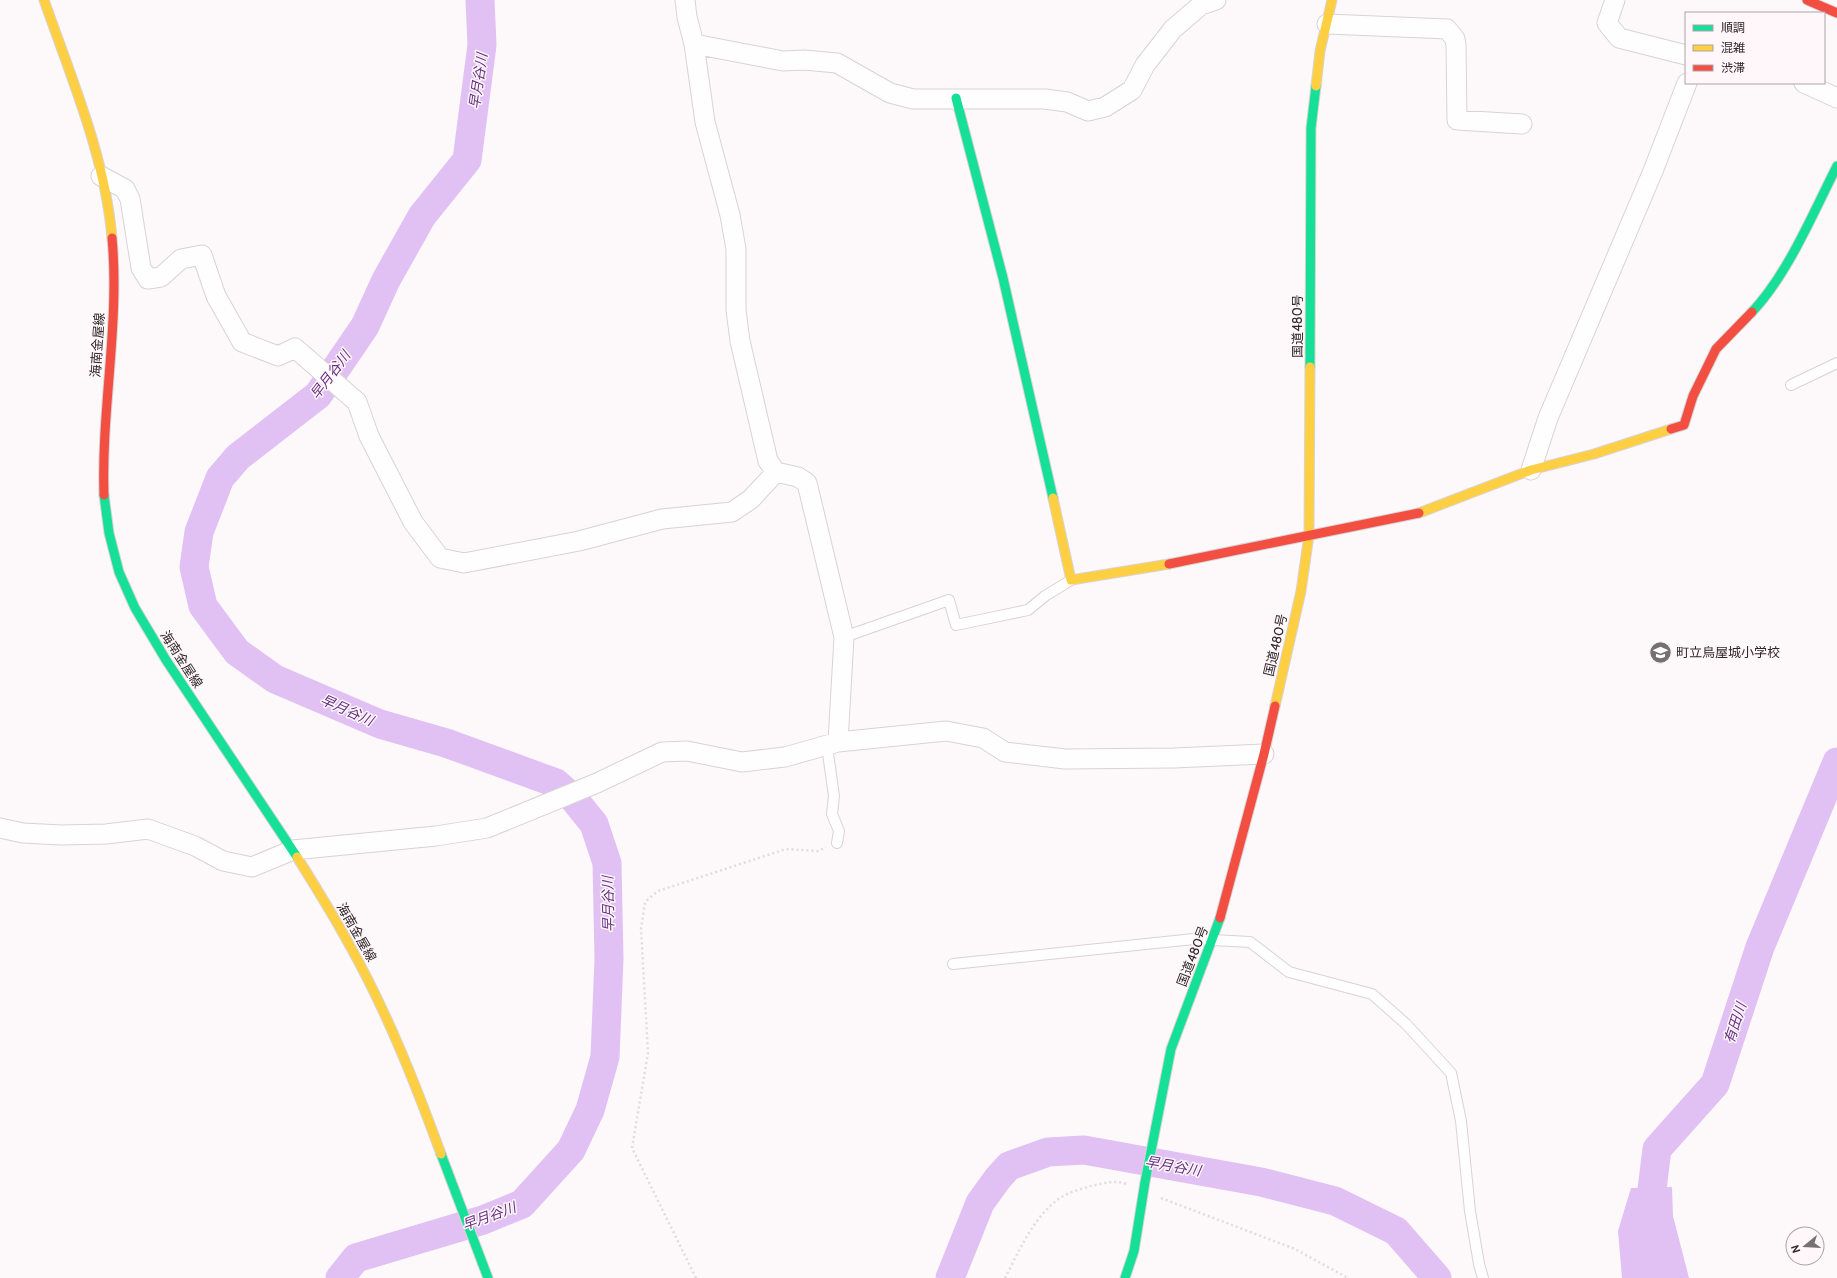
<svg xmlns="http://www.w3.org/2000/svg" width="1837" height="1278" viewBox="0 0 1837 1278" font-family="Cabin,'Noto Sans JP',sans-serif">
  <rect width="100%" height="100%" fill="#fdf9fb"/>
  <!-- water -->
  <path fill="#e1c0f3" d="M1672 1187 1673 1216 1689 1278H1622L1618 1231 1631 1188Z"/>
  <g fill="none" stroke-linecap="round" stroke-linejoin="round">
    <!-- river -->
    <path stroke="#e1c0f3" stroke-width="29" d="M340 1278 356 1258 483 1220 522 1204 571 1150 590 1110 605 1057 609 959 607 863 594 824 573 798 556 783 446 743 380 724 275 679 237 652 203 606 194 567 199 532 220 478 238 457 318 395 365 326 386 280 422 216 467 160 482 45 480 0
      M950 1278 980 1203 998 1178 1009 1166 1048 1152 1084 1150 1261 1182 1335 1201 1396 1231 1437 1278
      M1647 1278 1644 1254 1657 1149 1715 1084 1760 947 1837 762"/>
    <defs>
      <path id="lane" d="M1791 385 1837 363
        M844 637 949 600 956 625 1028 610 1045 596 1071 580
        M827 746 834 796 832 814 839 831 837 843
        M953 964 1194 939 1250 942 1289 972 1372 994 1406 1024 1451 1073 1461 1121 1470 1211 1479 1264 1483 1278"/>
      <path id="street" d="M685 0 687 17 694 44 705 122 730 215 736 249V310L740 341 768 461 776 472 798 477 807 483 844 637 838 742
        M1615 0 1607 23 1619 38 1686 55
        M1327 24 1447 29 1455 39 1456 45 1457 120 1522 124
        M694 44 783 61 804 60 837 63 890 93 913 99H1045L1067 102 1088 111 1105 107 1132 90 1145 65 1173 29 1201 5 1216 0
        M1804 83 1837 98
        M101 176 125 189 130 199 141 268 148 279 161 277 181 259 202 255 216 296 242 342 278 356 295 348 357 402 369 436 413 522 440 558 464 563 579 541 662 519 732 512 751 499 776 472
        M1531 470 1548 418 1653 171 1687 83
        M0 828 23 833 61 835 106 834 148 829 195 846 223 861 252 867 293 850 436 836 487 828 597 783 662 752 687 751 742 762 785 757 838 742 946 731 983 738 1005 752 1065 759 1174 758 1264 754"/>
      <path id="fast" d="M956 98 1003 278 1053 498
        M1752 312C1788 274 1813 213 1837 166
        M1310 367 1311 128 1316 86
        M104 495 109 533 119 572 135 608 166 660 297 857
        M441 1154 488 1278
        M1125 1278 1134 1251 1145 1182 1171 1049 1220 918"/>
      <path id="slow" d="M44 0C71 77 105 156 112 238
        M1316 86 1320 51 1332 0
        M1053 498 1071 580 1169 564
        M1419 513 1531 470 1594 454 1671 429
        M1275 706 1301 591 1309 535 1310 367
        M297 857C315 886 334 916 350 946 387 1012 415 1083 441 1154"/>
      <path id="jam" d="M1807 0 1837 13
        M1671 429 1684 425 1693 396 1716 349 1752 312
        M104 495C101 409 120 324 112 238
        M1169 564 1419 513
        M1220 918 1264 754 1275 706"/>
    </defs>
    <!-- lane casing -->
    <use href="#lane" stroke="#d8d3d5" stroke-width="12"/>
    <!-- street casing -->
    <use href="#street" stroke="#d8d3d5" stroke-width="21"/>
    <!-- fast casing -->
    <use href="#fast" stroke="#d8d3d5" stroke-width="11"/>
    <!-- slow casing -->
    <use href="#slow" stroke="#d8d3d5" stroke-width="11"/>
    <!-- jam casing -->
    <use href="#jam" stroke="#d8d3d5" stroke-width="11"/>
    <!-- path -->
    <path stroke="#dedddd" stroke-width="2.5" stroke-dasharray="2 3" stroke-linecap="butt" d="M1161 1198 1295 1249 1348 1278
      M696 1278 632 1148 648 1053 641 929 645 902 658 891 786 849 818 851 826 847
      M1005 1278C1019 1251 1034 1216 1060 1198 1069 1192 1081 1189 1091 1186 1104 1183 1114 1180 1127 1184"/>
    <!-- lane -->
    <use href="#lane" stroke="#fffefe" stroke-width="10"/>
    <!-- street -->
    <use href="#street" stroke="#fffefe" stroke-width="19"/>
    <!-- fast -->
    <use href="#fast" stroke="#16e098" stroke-width="9"/>
    <!-- slow -->
    <use href="#slow" stroke="#ffcf43" stroke-width="9"/>
    <!-- jam -->
    <use href="#jam" stroke="#f24e42" stroke-width="9"/>
  </g>
  <!-- icons -->
  <defs>
    <symbol id="school-disc" viewBox="-11 -11 22 22"><circle r="9.5" fill="#767073" stroke="#fff7fa"/><path d="M0-5L7-2L0 1L-7-2ZM-4 1L0 2.5L4 1V4Q0 6-4 4Z" fill="#fff"/></symbol>
  </defs>
  <g fill-rule="evenodd">
    <use href="#school-disc" x="1648" y="640" width="25" height="25"/>
  </g>
  <g text-anchor="middle" dominant-baseline="central" stroke-width="3" stroke-linejoin="round" paint-order="stroke">
    <!-- street labels -->
    <g font-size="13" fill="#2e272a" stroke="#fff7fa">
      <text transform="translate(1297 326) rotate(-90)">国道480号</text>
      <text transform="translate(97 345) rotate(-86)">海南金屋線</text>
      <text transform="translate(1275 645) rotate(-77)">国道480号</text>
      <text transform="translate(182 659) rotate(57)">海南金屋線</text>
      <text transform="translate(357 932) rotate(60)">海南金屋線</text>
      <text transform="translate(1192 956) rotate(-69)">国道480号</text>
    </g>
    <!-- poi labels -->
    <g font-size="13" fill="#2e272a" stroke="#fff7fa" text-anchor="start">
      <text x="1676" y="652">町立鳥屋城小学校</text>
    </g>
    <!-- water labels -->
    <g font-size="14" font-style="italic" fill="#652e81" stroke="#fff7fa">
      <text transform="translate(478 81) rotate(-82)">早月谷川</text>
      <text transform="translate(330 375) rotate(-53)">早月谷川</text>
      <text transform="translate(347 710) rotate(24)">早月谷川</text>
      <text transform="translate(608 904) rotate(-91)">早月谷川</text>
      <text transform="translate(1735 1023) rotate(-72)">有田川</text>
      <text transform="translate(1173 1166) rotate(10)">早月谷川</text>
      <text transform="translate(489 1216) rotate(-20)">早月谷川</text>
    </g>
  </g>
  <!-- legend -->
  <rect x="1685" y="12" width="140" height="72" fill="#fff7fa" stroke="#aba4a7"/>
  <rect x="1693" y="25" width="20" height="6" fill="#16e098" stroke="#aba4a7"/>
  <text x="1721" y="32" font-size="12" fill="#2e272a">順調</text>
  <rect x="1693" y="45" width="20" height="6" fill="#ffcf43" stroke="#aba4a7"/>
  <text x="1721" y="52" font-size="12" fill="#2e272a">混雑</text>
  <rect x="1693" y="65" width="20" height="6" fill="#f24e42" stroke="#aba4a7"/>
  <text x="1721" y="72" font-size="12" fill="#2e272a">渋滞</text>
  <!-- north arrow -->
  <g transform="translate(1805 1246) rotate(252)"><circle r="19" fill="#fff7fa" stroke="#aba4a7"/>
  <path d="M0-3L7 15L0 10L-7 15Z" fill="#767073"/>
  <text y="-6" font-size="11" font-weight="bold" text-anchor="middle" fill="#2e272a">N</text>
  </g>
</svg>
